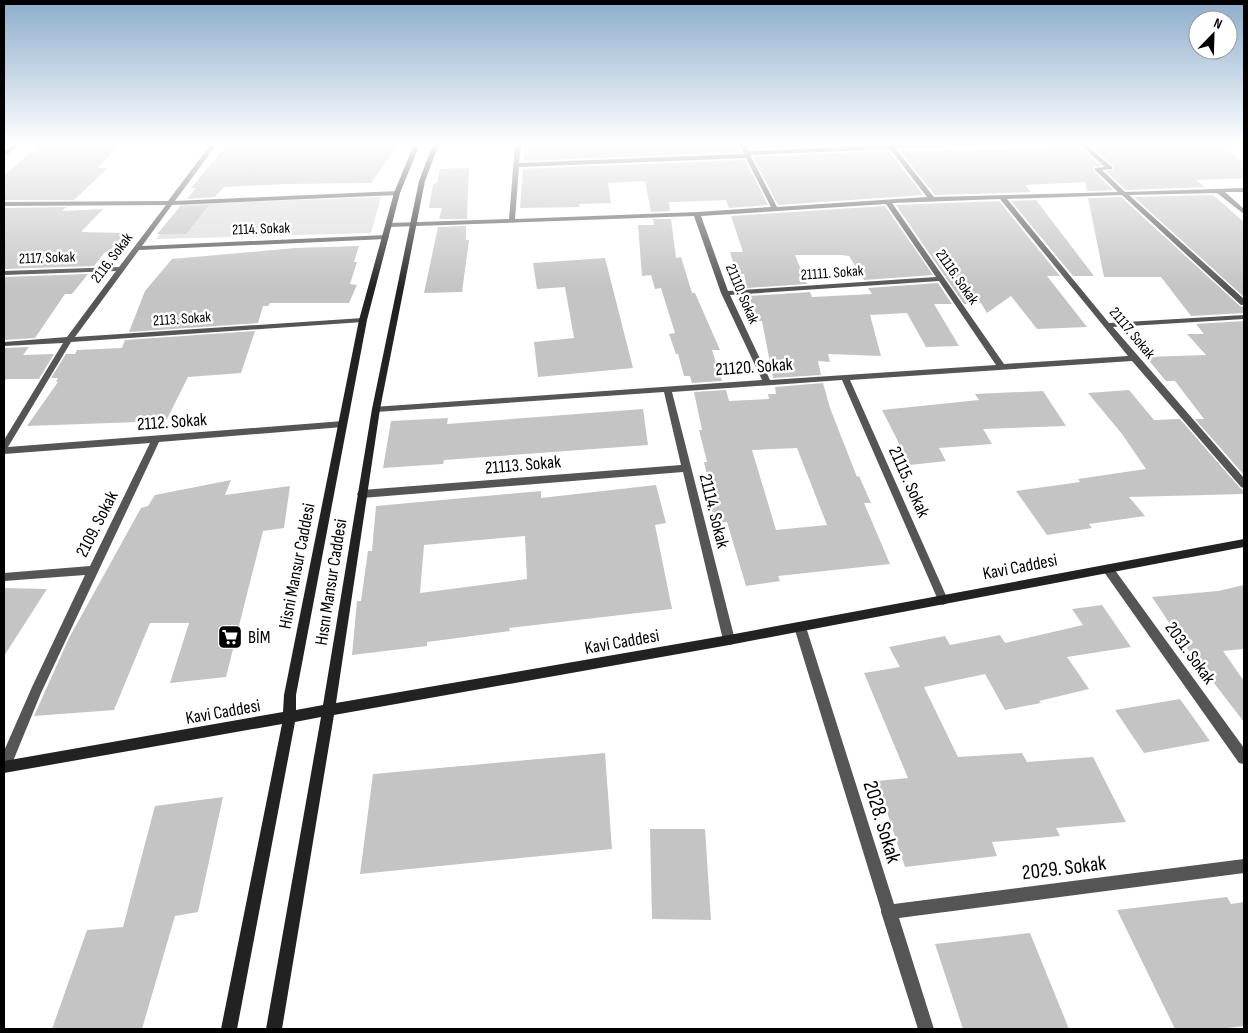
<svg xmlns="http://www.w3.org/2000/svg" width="1248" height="1033" viewBox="0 0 1248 1033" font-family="'Sofia Sans Condensed',sans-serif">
  <rect width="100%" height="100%" fill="#fff"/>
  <!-- green -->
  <path fill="#dcdcdc" d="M381 197 371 233 156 239 181 204Z"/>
  <!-- building -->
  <path fill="#c4c4c4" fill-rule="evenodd" d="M41 144H121L98 168H108L74 200H4V175Z
    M228 144H347L346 145H398L371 183 286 184 224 187 215 197 187 199 196 188H191Z
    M551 144H737L741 152 524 161 525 145Z
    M747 144H795V147L750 149Z
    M1091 144H1219L1244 163V178L1196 180 1205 187 1126 190 1106 171 1113 170V166L1091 146H1094Z
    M1041 146H1079L1101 166 1094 167V171L1113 190 1087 191 1085 182 1025 185 1031 192 935 195 900 151 1042 148Z
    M856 152H890L923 195 778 205 753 157Z
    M745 160 768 205 729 208 726 200 674 202H669L670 211 651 212 645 181 608 183 611 203 579 204 580 207 520 208 523 169Z
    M469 168 467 219H439L442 208H429L433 184 437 183 440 169Z
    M1213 195 1244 222V297L1134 197Z
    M1121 197 1240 306 1244 307V313L1191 316 1161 277H1104L1088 198Z
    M1036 200 1094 276H1073L1011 201Z
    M999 201 1060 276H1047L1087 327 1037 329 1011 296 987 313 981 303 964 304 896 205Z
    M209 205 186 234H157L180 207Z
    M885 206 933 275 864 280 849 256 841 255H795L807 284 747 288 744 274H737L730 252H743L731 216Z
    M66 207 62 211 103 209 81 232 126 233 108 252H105L94 266 4 269V208Z
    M653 219H671L676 258 681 257 692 293H695L720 350H712L722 381 692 383 690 376H684L678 354H676L669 334 675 333 661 288 655 289 651 275 642 276 638 225H654Z
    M466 226V240H469L462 292 424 293 438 227Z
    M359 246 354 262H357L350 284 357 285 349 303H270L268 306H263L258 323 129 332 145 291 172 259 295 248Z
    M605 258 633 368 538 377 534 342 574 338 565 287 537 289 533 263Z
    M88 274 72 294H65L35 338 4 340V277Z
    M938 283 952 304H934L959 346 926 347 907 313 870 315 881 356 828 354 830 362 818 361 821 375 773 378 762 321H754L749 296 810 292 812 297 872 294 868 288Z
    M1244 321V475L1195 419H1204L1175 381H1166L1146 357 1206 355 1187 334H1204L1196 324Z
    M255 331 241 373 188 377 166 421 27 426 58 382H56L58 378H51L66 354H75L77 350 122 348 125 340Z
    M29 347 23 355 54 354 39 379H6L4 383V348Z
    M823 383 830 408 857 477 859 476 871 503H864L890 564 778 576 780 581 746 586 727 522 715 523 707 489H710L704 462H707L699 430H702L694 392 726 390 729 401 769 399 768 394H776L775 387ZM797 448 827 525 776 530 752 450Z
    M1129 390 1154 420 1180 419 1240 488 1244 490V494L1129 497 1145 516 1089 524 1092 528 1047 535 1016 491 1080 482 1078 479 1146 469 1122 434 1088 393Z
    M1043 391 1066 426 983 429 992 444 939 448 946 461 910 465 882 410 979 400 975 394Z
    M643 409 648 445 444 460 443 464 383 468 391 421 448 418 447 424Z
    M231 480 225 495 290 486 284 528 263 531 226 677 170 683 189 623H150L114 710 34 716 69 638 141 508 148 506 155 495Z
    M656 485 666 523 655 525 672 609 509 628 510 631 427 642V646L352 655 357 601H361L368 551H372L376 506 541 491V498ZM525 536 527 579 420 593 424 545Z
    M1244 585V649L1223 651 1244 681V722L1180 639 1152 597 1218 591Z
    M4 588 47 589 4 656Z
    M1102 605 1131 647 1067 657 1089 689 1039 701 1041 703 1005 710 985 674 924 687 958 757 1022 753 1027 762 1093 757 1126 822 1056 828 1060 836 992 842 997 856 905 867 877 781 908 778 864 673 900 667 889 647 945 636 950 645 1000 635 1005 643 1083 625 1072 609Z
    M1180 699 1210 741 1144 753 1115 710Z
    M605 753 612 849 360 874 373 774Z
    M223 797 198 912 175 916 142 1029H52L87 930 123 927 155 806Z
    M650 829H705L711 920 652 919Z
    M1227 897 1231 904 1244 902V1026L1220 1029H1175L1117 910Z
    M1030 933 1069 1029H963L935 944Z"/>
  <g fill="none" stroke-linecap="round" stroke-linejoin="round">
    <!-- street -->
    <path fill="#555" fill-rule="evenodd" d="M14 144H20L4 157V152Z
      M211 144H217L175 201 397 191 400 193 397 195 172 205 142 246 386 235 389 237 386 239 139 250 75 337 363 318 367 320 363 322 71 342 8 447 343 421 347 424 343 427 159 442 41 693 9 771 4 772V751L32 687 85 575 4 581V573L90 566 150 443 4 454V440L63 343 4 346V342L67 337 116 271 4 275V271L119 267 166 205 4 206V202L168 201Z
      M515 144H521L519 163 744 154 739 144H745L749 151 887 145 886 144 893 145 962 144 959 146 895 148 934 197 1118 192 1095 170V168L1105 167 1079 144H1085L1112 167V169L1102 170 1125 192 1244 188V192H1225L1244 209V214L1217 193 1129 195 1244 299V305H1241L1122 195 1007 199 1109 323 1244 315V319L1113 327 1244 478V488L1241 487 1132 361 850 380 948 600 947 603 943 605 939 603 938 600 842 380 672 392 735 640 733 644 729 645 725 644 723 640 683 472 362 498 359 497 357 494 359 491 362 490 681 465 664 392 376 412 372 409 373 407 762 380 721 293 694 216 389 227 386 225 389 223 509 219ZM890 149 927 197 777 207 750 155ZM746 158 771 207 697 212 515 219 519 167ZM1000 199 1128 356 1004 364 892 203ZM886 204 936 277 728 291 701 216ZM939 281 996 365 770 380 730 295Z
      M1108 565 1112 566 1244 748V764L1239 763 1104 572 1103 569 1104 566Z
      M800 622 804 623 806 627 894 904 1244 859V873L899 918 934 1029H918L881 912V910L794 627 796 623Z"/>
    <!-- secondary -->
    <path fill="#222" fill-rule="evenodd" d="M414 144H420L400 193 367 320 296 695V710L323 705 372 409 419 181 433 144H439L425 181 380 409 336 703 729 635 1244 539V547L729 645 334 715 282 1029H266L321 717 295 722 237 1029H221L282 724 4 773V761L283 712 284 695 359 320 394 193Z"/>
  </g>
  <!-- sky -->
  <linearGradient id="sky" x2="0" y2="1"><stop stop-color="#8cadcc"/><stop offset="0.5" stop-color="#fff"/><stop offset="1" stop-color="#fff" stop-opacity="0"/></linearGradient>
  <rect width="1248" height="288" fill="url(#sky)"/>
  <!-- icons -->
  <defs>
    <symbol id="supermarket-square" viewBox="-11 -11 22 22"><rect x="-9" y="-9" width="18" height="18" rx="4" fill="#000" stroke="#fff"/><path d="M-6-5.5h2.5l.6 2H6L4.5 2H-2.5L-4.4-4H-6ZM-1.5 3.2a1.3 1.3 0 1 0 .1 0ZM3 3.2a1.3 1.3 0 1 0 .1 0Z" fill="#fff"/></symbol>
  </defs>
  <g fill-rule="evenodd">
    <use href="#supermarket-square" x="216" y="623" width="28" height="28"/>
  </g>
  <g text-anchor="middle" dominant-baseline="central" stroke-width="5" stroke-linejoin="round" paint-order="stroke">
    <!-- far-street labels -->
    <g font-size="15" fill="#000" stroke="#fff">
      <text transform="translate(261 229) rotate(-2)">2114. Sokak</text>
      <text transform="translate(47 258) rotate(-2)">2117. Sokak</text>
      <text transform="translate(112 258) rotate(-53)">2116. Sokak</text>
      <text transform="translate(832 273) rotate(-4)">21111. Sokak</text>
      <text transform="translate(957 277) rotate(55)">21116. Sokak</text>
      <text transform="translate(742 294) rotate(67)">21110. Sokak</text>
      <text transform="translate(182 319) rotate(-4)">2113. Sokak</text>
      <text transform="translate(1132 333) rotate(50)">21117. Sokak</text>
    </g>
    <!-- street labels -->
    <g font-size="18" fill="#000" stroke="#fff">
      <text transform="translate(754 367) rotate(-4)">21120. Sokak</text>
      <text transform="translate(172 422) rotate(-4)">2112. Sokak</text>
      <text transform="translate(523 465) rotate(-5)">21113. Sokak</text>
      <text transform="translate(909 482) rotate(66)">21115. Sokak</text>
      <text transform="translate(714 511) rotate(76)">21114. Sokak</text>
      <text transform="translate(97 524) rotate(-63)">2109. Sokak</text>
      <text transform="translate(297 566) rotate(-79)">Hisni Mansur Caddesi</text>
      <text transform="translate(1020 567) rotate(-11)">Kavi Caddesi</text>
      <text transform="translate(331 582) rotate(-81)">Hısnı Mansur Caddesi</text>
      <text transform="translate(622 642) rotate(-10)">Kavi Caddesi</text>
      <text transform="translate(1190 653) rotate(54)">2031. Sokak</text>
      <text transform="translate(223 712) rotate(-10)">Kavi Caddesi</text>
    </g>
    <!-- poi labels -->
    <g font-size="18" fill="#000" stroke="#fff" text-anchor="start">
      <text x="248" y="637">BİM</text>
    </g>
    <!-- near-street labels -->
    <g font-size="21" fill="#000" stroke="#fff">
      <text transform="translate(882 822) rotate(73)">2028. Sokak</text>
      <text transform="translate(1064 868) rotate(-7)">2029. Sokak</text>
    </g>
  </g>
  <!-- border -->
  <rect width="1248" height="1033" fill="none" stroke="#000000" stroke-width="10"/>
  <!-- north arrow -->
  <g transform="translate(1213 35) rotate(23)"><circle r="24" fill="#ffffff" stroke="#999999"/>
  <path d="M0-4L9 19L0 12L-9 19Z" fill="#000000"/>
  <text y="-8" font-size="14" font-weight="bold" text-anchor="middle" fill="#000000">N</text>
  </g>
</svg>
